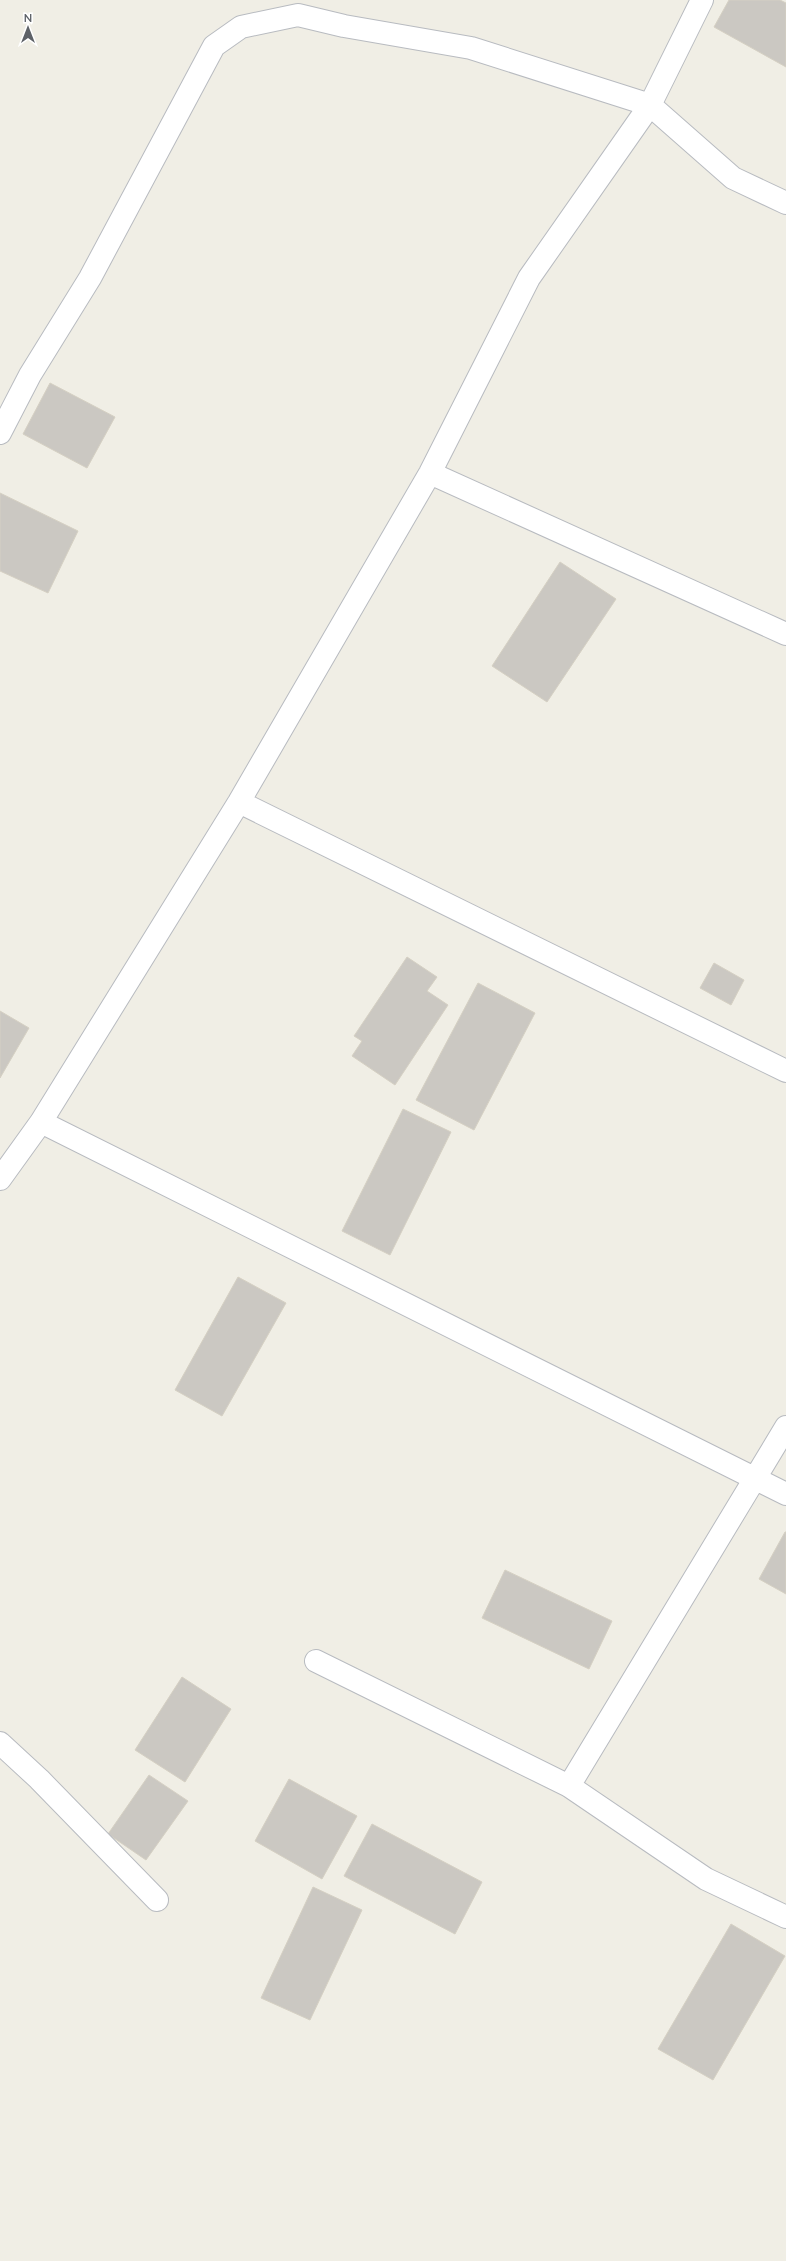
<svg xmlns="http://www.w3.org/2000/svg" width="786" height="2261" viewBox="0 0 786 2261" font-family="Lato,sans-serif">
  <rect width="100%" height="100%" fill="#f0eee5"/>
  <!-- building -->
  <path fill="#cbc8c2" stroke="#d5d0c3" d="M729 0H780L786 3V67L714 27Z
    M50 383 115 417 87 468 23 434Z
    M0 493 78 531 48 593 0 571Z
    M560 562 616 599 547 702 492 666Z
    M407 957 437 977 427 991 448 1005 395 1085 352 1056 362 1041 354 1036Z
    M714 963 744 980 731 1005 700 988Z
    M478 983 535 1013 474 1130 416 1100Z
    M0 1011 29 1028 0 1078Z
    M403 1109 451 1132 390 1255 342 1231Z
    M238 1277 286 1303 222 1416 175 1390Z
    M785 1532H786V1594L759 1579Z
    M505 1570 612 1621 589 1669 482 1618Z
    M182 1677 231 1709 185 1782 135 1750Z
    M149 1775 188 1801 146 1860 108 1834Z
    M289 1779 357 1816 322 1879 255 1841Z
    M372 1824 482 1882 455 1934 344 1876Z
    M313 1887 362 1910 310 2020 261 1998Z
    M731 1924 785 1956 713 2080 658 2049Z"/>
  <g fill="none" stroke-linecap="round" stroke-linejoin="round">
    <defs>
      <path id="street" d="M0 433 30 375 90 278 214 46 241 27 298 15 344 26 471 48 650 105 733 178 786 203
        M430 473 786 634
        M239 802 786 1071
        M41 1122 786 1494
        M0 1179 41 1122 239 802 430 473 529 278 650 105 702 0
        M316 1661 569 1786 706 1879 786 1917
        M0 1743 39 1779 157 1900
        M569 1786 786 1427"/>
    </defs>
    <!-- street casing -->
    <use href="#street" stroke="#b8bbc0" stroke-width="24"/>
    <!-- street -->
    <use href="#street" stroke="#fff" stroke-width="22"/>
  </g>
  <!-- north arrow -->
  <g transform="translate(28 28)" stroke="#ffffff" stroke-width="3" paint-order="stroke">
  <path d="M0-3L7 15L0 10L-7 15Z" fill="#5d6167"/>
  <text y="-6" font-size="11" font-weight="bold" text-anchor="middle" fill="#5d6167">N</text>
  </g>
</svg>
